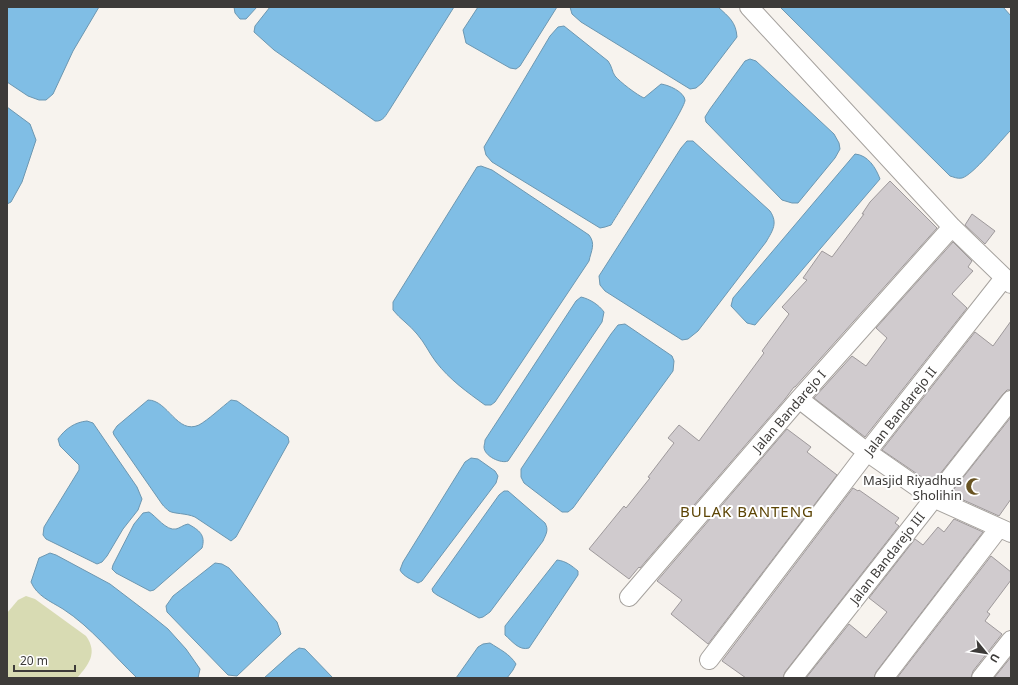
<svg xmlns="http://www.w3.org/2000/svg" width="1018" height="685" viewBox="0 0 1018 685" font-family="'Noto Sans',sans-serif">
  <rect width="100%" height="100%" fill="#f7f3ee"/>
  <!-- green -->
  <path fill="#d8dbb3" d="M26 596 35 599 86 636C98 653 89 664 77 678H7V613L18 600Z"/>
  <!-- water -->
  <path fill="#80bee5" stroke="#6c97b1" d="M7 7H99L73 51 53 94 46 100H39L28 96 7 82Z
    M234 7H257L246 19H240L235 13Z
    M270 7H454L390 109C386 115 383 122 375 121L274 50 254 32 255 26Z
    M478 7H557L520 66 516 69 510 68 466 43 463 30Z
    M570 7H718C729 17 736 22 737 37L702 83 696 88 690 89 581 22 572 14Z
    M780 7H1003L1011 16V130C1001 140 973 175 962 178 957 179 954 177 950 176Z
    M564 26 608 61C612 66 612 72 615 76 620 82 637 95 644 98L661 84C669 85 684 92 685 100 686 108 620 210 611 225L605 227 600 228 492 162 486 155 484 147 550 36 558 27Z
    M750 59 756 61 834 134 839 143 840 149 835 158 798 203H792L782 200 706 122 705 117 710 109 745 61Z
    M7 107 30 124 36 140 22 182 11 202 7 204Z
    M687 141H693L770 211C778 223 773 230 766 242L698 331 688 339 682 340 605 291 600 285 599 276 681 148Z
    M855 154C868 155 876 168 880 179L755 325 747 323 731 306 733 298Z
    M481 166 492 170 589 235C596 244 591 251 589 261L495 402 491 405H485C467 392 450 380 436 362 429 353 425 343 417 334 410 325 400 319 393 310V302L477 167Z
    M581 297C590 299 599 305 604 312L602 322 508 461C501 464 484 456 484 447 484 445 485 443 485 440L576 301Z
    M625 324 672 356 674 361 673 371 573 508 568 512H562L524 483 521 477V469L611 334 618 325Z
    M148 400C168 400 177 435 199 425 208 420 222 407 231 400L237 401 288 437 289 442 236 537 231 541 195 517C186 513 174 514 169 511 167 509 164 507 162 504L114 435 113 432 117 426Z
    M87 421 93 423 137 487 142 499 138 510 123 529 107 556 102 562 97 564 46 539 43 535 44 527 79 470V465L60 446 58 439C65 429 75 422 87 421Z
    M471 458 478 459 495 471 498 476 496 483 422 581 418 583C412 580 403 576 400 570L403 562 465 462Z
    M504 491H508L545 523C549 530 546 534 543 541L490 612 483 617 479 618 437 595 433 592 432 589 499 495Z
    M149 512C156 516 166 531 176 529 180 528 183 525 188 524 199 530 206 535 202 548L154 590 150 591 116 573 112 569 113 565 134 524 143 513Z
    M50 553 56 555 110 584 152 616 168 629 186 649 200 669 198 678H137C113 655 91 627 63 609 50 601 37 596 31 582L39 558Z
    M557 560C566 561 572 566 578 571V575L529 648C519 651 512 641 505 635V626Z
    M215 563 222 564 229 568 277 622 281 634 237 676 228 675 167 612 166 606 173 596Z
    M490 643C499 649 510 654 516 664L513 670 507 678H456L478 647 483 644Z
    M299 648 305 649 333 678H264L292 653Z"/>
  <!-- building -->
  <path fill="#d0cbce" stroke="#9e999b" d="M890 181 937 228 795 387H794L785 399 640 568 639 567 629 579 589 549 624 506 626 508 650 478 648 477 674 443 668 438 679 425 699 441 764 353 762 351 789 314 782 307 807 280 803 278 822 251 832 257 864 214H862L870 202Z
    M972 214 995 231 985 244 965 225Z
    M953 242 972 261 968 267 973 271 952 294 967 308 865 437 814 398 852 356 866 366 887 338 876 328Z
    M1011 321V390H1007L1003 394 932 484 882 450 975 332 993 346Z
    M1011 417V499L999 516 950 494Z
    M787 429 811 447 807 452 837 475 708 644 671 614 682 600 657 581Z
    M853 488 858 491 859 490 899 518 895 523 899 526 785 672 783 678H746L722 661Z
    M954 519 983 532 876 672 874 678H806L849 624 866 638 887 612 869 598 915 539 923 545 938 527 944 532Z
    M991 556 1011 572V580L987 612 990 614 985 621 1002 634 973 671 971 678H897Z
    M1011 657V678H994Z"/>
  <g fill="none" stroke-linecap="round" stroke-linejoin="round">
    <defs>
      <path id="minor" d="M749 7 952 227 1011 284
        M799 399 867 452 933 498 1011 533
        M629 597 799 399 952 227
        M709 660 867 452 1004 278
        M793 678 1011 400
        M884 678 999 528
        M981 678 1011 640"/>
    </defs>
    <!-- minor casing -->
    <use href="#minor" stroke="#a6a29e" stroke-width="20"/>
    <!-- minor -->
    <use href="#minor" stroke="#fff" stroke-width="18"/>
  </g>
  <!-- icons -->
  <defs>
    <symbol id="mosque-bare" viewBox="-9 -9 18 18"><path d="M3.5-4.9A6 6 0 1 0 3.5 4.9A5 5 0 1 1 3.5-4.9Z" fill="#685322" stroke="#fff" stroke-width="2.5" paint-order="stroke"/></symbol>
  </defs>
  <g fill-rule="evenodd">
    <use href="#mosque-bare" x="962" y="474" width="25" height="25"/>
  </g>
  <g text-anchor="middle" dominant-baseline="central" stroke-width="4" stroke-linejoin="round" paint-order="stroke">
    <!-- street labels -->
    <g font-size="13" fill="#3d3b39" stroke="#fff">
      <text transform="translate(789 411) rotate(-49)">Jalan Bandarejo I</text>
      <text transform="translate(900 411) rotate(-52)">Jalan Bandarejo II</text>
      <text transform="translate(887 558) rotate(-52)">Jalan Bandarejo III</text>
    </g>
    <!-- poi labels -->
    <g font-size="13" fill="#3d3b39" stroke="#fff" text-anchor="end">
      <text x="962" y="480">Masjid Riyadhus<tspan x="962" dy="15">Sholihin</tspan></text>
    </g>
    <!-- quarter labels -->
    <g font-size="15" letter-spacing="1" fill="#5c4404" stroke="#fff">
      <text x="747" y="511">BULAK BANTENG</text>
    </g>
  </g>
  <!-- border -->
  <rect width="1018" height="685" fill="none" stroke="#3d3b39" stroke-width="16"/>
  <!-- north arrow -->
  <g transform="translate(986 653) rotate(120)" stroke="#ffffff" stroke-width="3" paint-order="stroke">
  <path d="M0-3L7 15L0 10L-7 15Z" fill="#3d3b39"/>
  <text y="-6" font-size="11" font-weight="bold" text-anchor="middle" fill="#3d3b39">U</text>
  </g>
  <!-- scale -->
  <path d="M14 665v6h61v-6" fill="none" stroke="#3d3b39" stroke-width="2"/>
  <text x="20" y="665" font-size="12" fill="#3d3b39" stroke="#ffffff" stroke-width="3" paint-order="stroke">20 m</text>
</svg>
